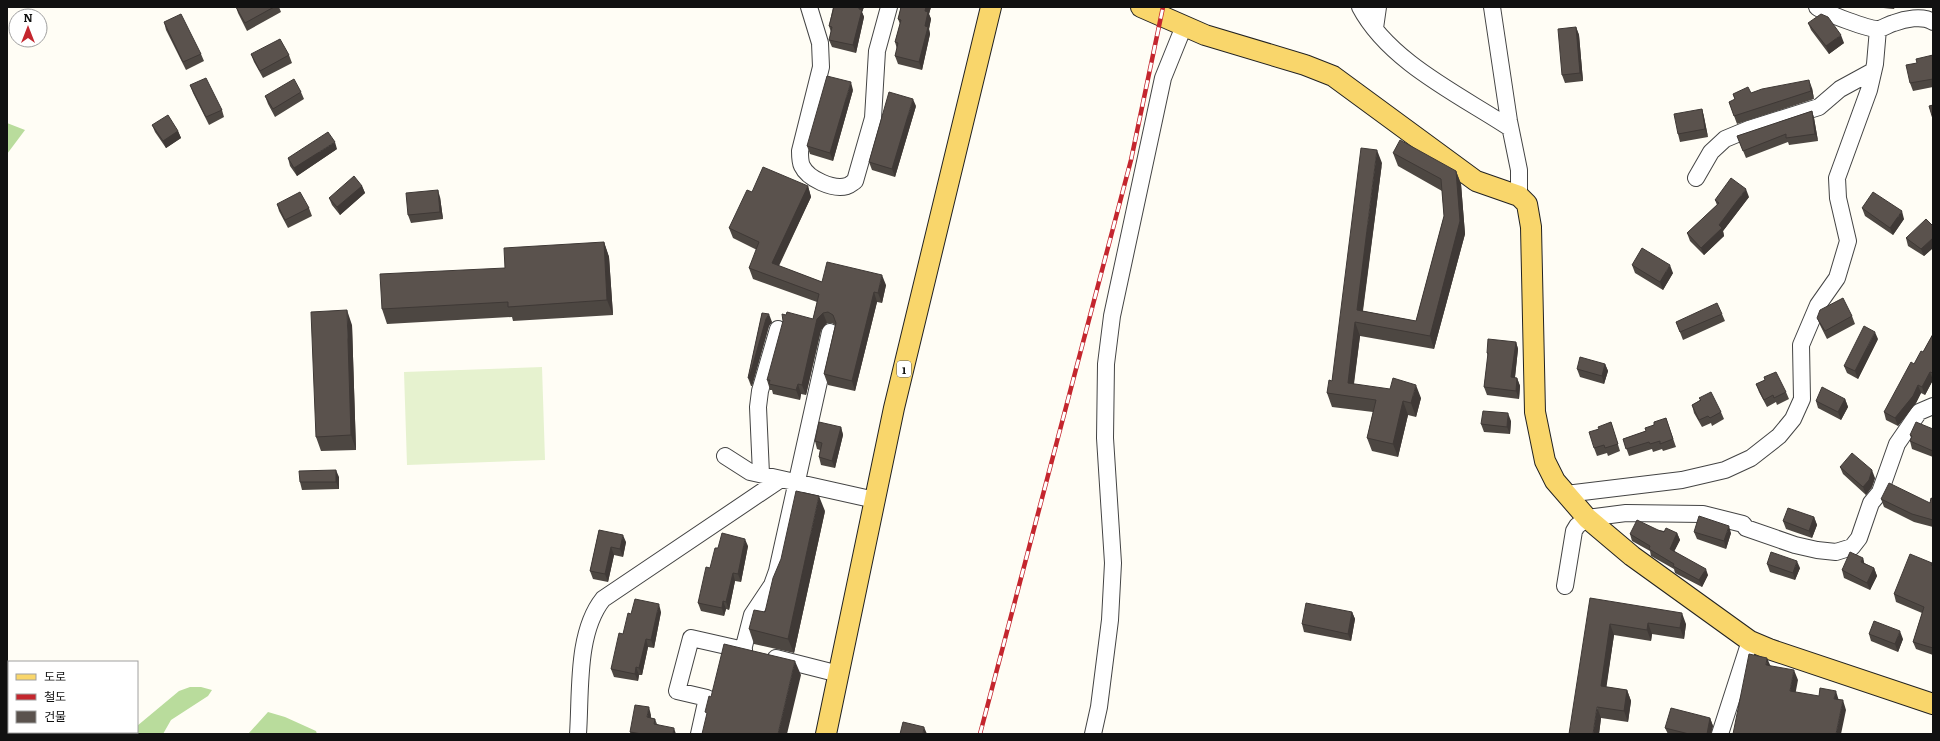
<svg xmlns="http://www.w3.org/2000/svg" width="1940" height="741" viewBox="0 0 1940 741" font-family="Literata,'Noto Sans KR',serif">
  <rect width="100%" height="100%" fill="#fffdf5"/>
  <!-- forest -->
  <path fill="#b9dc9c" d="M7 123 25 130 7 154Z
    M190 687H201L212 690 208 696 171 720 163 734H128L130 732H137V726L179 691Z
    M268 712 285 717 316 731 317 734H248Z"/>
  <!-- pitch -->
  <path fill="#e6f2cf" d="M542 367 545 460 407 465 404 372Z"/>
  <g fill="none" stroke-linecap="round" stroke-linejoin="round">
    <defs>
      <path id="minor" d="M809 7 820 43 821 67 800 151C800 156 800 162 802 166 808 179 833 190 847 186 850 185 852 183 855 181L873 118 877 51 889 7
        M1360 7C1389 62 1460 95 1510 128
        M1492 7 1509 121 1519 170V196
        M1817 7C1825 13 1870 30 1879 29 1884 28 1889 24 1894 23 1904 19 1923 15 1933 22
        M1375 28 1378 7
        M1696 178 1711 152 1725 139 1749 129 1819 107 1840 89 1873 71
        M725 456 750 472 875 500
        M761 474 758 407 760 391 778 329
        M1566 494 1682 480 1725 470 1751 458 1779 436 1793 419 1802 399 1801 345 1818 305 1837 278 1848 241 1838 198 1837 178 1869 90 1875 64 1878 29
        M1565 586 1574 531 1577 526 1587 518 1626 513 1703 514 1743 524 1746 528 1795 545 1817 550 1836 552 1852 547 1859 538 1871 503 1880 492 1897 444 1919 412 1933 406
        M743 650 752 615 772 585 777 571 830 332
        M776 658 839 674
        M578 734C581 692 576 633 603 599L781 479
        M699 734 707 698 677 691 691 638 744 650
        M1093 734 1099 707 1110 620 1113 563 1105 438 1106 364 1112 316 1163 78 1184 26
        M1720 734 1750 641"/>
      <path id="major" d="M1141 7 1205 35 1305 65 1333 76 1476 181 1519 196 1527 204 1531 227 1535 412 1545 461 1555 481 1587 518 1632 556 1750 641 1769 649 1933 704
        M826 734 894 408 991 7"/>
    </defs>
    <!-- minor casing -->
    <use href="#minor" stroke="#444" stroke-width="18"/>
    <!-- major casing -->
    <use href="#major" stroke="#222" stroke-width="22"/>
    <!-- minor -->
    <use href="#minor" stroke="#fff" stroke-width="16"/>
    <!-- major -->
    <use href="#major" stroke="#f9d66b" stroke-width="20"/>
    <defs>
      <path id="rail" d="M980 734 1131 160 1163 7"/>
    </defs>
    <!-- rail casing -->
    <use href="#rail" stroke="#c4262e" stroke-width="4.5"/>
    <!-- rail -->
    <use href="#rail" stroke="#fff" stroke-width="3" stroke-dasharray="9" stroke-linecap="butt"/>
  </g>
  <!-- wall -->
  <path fill="#4d4742" d="M236 7H279L281 12 247 31 238 13Z
    M833 7H864L862 12 864 17 856 53 832 47 829 40 831 32 829 26Z
    M901 7H931L929 14 931 19 929 29 930 34 922 70 898 64 895 56 897 49 895 42 900 24 898 19Z
    M1873 7H1895L1894 9Z
    M164 22 201 54 204 61 186 70 166 30Z
    M1808 23 1844 43 1829 54 1811 30Z
    M1576 27 1579 35 1583 81 1565 83 1562 75Z
    M251 54 289 55 292 63 263 78 254 62Z
    M1933 55V87L1913 91 1910 83Z
    M190 85 222 110 224 117 209 125 193 93Z
    M1812 88 1814 99 1737 124 1729 102 1735 100 1733 94 1751 93Z
    M853 90 833 161 810 154 807 146Z
    M301 92 304 99 275 117 268 104 265 96Z
    M916 106 895 177 872 170 869 162Z
    M1702 109 1704 117 1708 137 1680 142 1678 134Z
    M1812 111 1814 118 1818 141 1789 145 1788 142 1746 158 1737 136Z
    M152 125 178 131 181 138 166 148 155 132Z
    M337 149 297 176 290 166 288 158Z
    M1393 153 1456 171 1461 184 1465 234 1434 349 1360 336 1354 384 1421 398 1416 417 1408 415 1398 457 1372 451 1367 438 1373 412 1332 407 1327 393 1332 381 1382 163 1363 311 1416 321 1444 216 1442 191 1398 166Z
    M362 186 365 193 340 215 332 205 329 198Z
    M808 186 811 197 779 266 822 282 886 285 882 303 877 302 855 391 828 385 824 374 835 325 832 323H827L821 330 806 395 801 394 800 400 773 394 772 390H770L767 380 813 319 817 302 753 279 749 268 757 250 733 238 729 228 752 192Z
    M440 197 443 219 411 223 408 215Z
    M1749 197 1723 231 1724 236 1704 255 1690 241 1687 233 1717 205 1715 200Z
    M277 204 309 208 312 216 288 228 279 211Z
    M1862 208 1904 219 1893 235 1865 216Z
    M1933 226V248L1924 256 1908 246 1906 238Z
    M604 242 609 257 613 315 513 321 512 317 387 324 382 309 505 268Z
    M1632 265 1673 273 1663 290 1635 273Z
    M762 313 772 322 769 326 752 386H751L748 378Z
    M1722 314 1725 321 1683 340 1676 322Z
    M1852 316 1855 324 1827 339 1820 325 1817 318Z
    M352 325 356 450 321 451 316 437Z
    M1933 334V380L1925 395 1921 393 1916 403 1898 426 1886 420 1884 412 1914 364 1923 352Z
    M1878 339 1858 379 1847 373 1844 366Z
    M1516 342 1518 349 1515 378H1517L1520 386 1519 399 1487 395 1484 387 1488 356 1487 353Z
    M1605 364 1608 371 1604 384 1580 377 1577 369Z
    M1765 380 1786 392 1789 399 1777 405 1776 402 1767 407 1759 392 1756 384Z
    M1699 398 1721 412 1724 419 1712 426 1711 423 1702 427 1694 413 1692 405 1700 400Z
    M1845 399 1848 407 1841 420 1818 408 1816 401Z
    M1666 418 1676 447 1663 451 1662 449 1653 452 1652 449 1629 456 1623 439 1646 431 1654 425Z
    M1511 421 1510 434 1484 432 1481 424Z
    M1611 422 1620 451 1608 456 1607 453 1597 456 1594 448 1599 429Z
    M841 427 843 435 835 468 821 465 819 457 820 450 817 449 815 441Z
    M1933 429V457L1912 449 1910 441 1911 438 1910 435Z
    M1840 467 1875 478 1872 487 1866 495 1843 474Z
    M339 477V489L302 490 300 482Z
    M1881 499 1930 503 1933 499V527L1914 522 1884 507Z
    M825 511 794 653 754 644 749 629 765 612Z
    M1814 517 1817 525 1812 538 1786 529 1783 521Z
    M599 530 626 542 623 557 614 555 608 582 593 579 590 571Z
    M1658 530 1677 533 1680 540 1674 551 1708 575 1702 587 1675 573 1674 569 1651 556 1650 551 1632 541 1630 534Z
    M1694 532 1731 533 1726 549 1697 539Z
    M748 546 741 582 735 581 729 610 726 609 724 616 701 611 698 603 710 568 718 548Z
    M1863 558 1864 563 1874 568 1877 576 1870 590 1844 578 1842 570Z
    M1767 564 1800 568 1795 580 1770 572Z
    M1932 565H1933V655L1916 649 1913 642 1922 613 1896 602 1894 594Z
    M1590 598 1686 624 1684 639 1652 634 1651 641 1614 635 1606 687 1627 690 1631 701 1628 722 1601 718 1599 734Z
    M661 612 654 648 648 647 642 675H639L638 681 614 677 611 669 623 634 631 614Z
    M1352 612 1355 619 1351 641 1304 632 1302 624Z
    M1869 634 1903 639 1898 652 1871 641Z
    M651 715V718L655 719 657 724 676 734H631L630 732Z
    M1710 718 1713 726 1711 734H1668L1665 728Z"/>
  <!-- shaded-wall -->
  <path fill="#3f3936" d="M859 7H864L862 12 864 17 856 53 853 45Z
    M926 7H931L929 14 931 19 929 29 930 34 922 70 919 62 925 26V11Z
    M1576 27 1579 35 1583 81 1580 73Z
    M1841 35 1844 43 1829 54 1826 46Z
    M1809 80 1812 88 1814 99 1811 91Z
    M851 82 853 90 833 161 830 153Z
    M913 99 916 106 895 177 892 169Z
    M1702 109 1704 117 1708 137 1705 129Z
    M1812 111 1814 118 1818 141 1815 134Z
    M178 131 181 138 166 148 163 141Z
    M335 142 337 149 297 176 294 168Z
    M1377 150 1382 163 1361 323 1357 310Z
    M1456 171 1461 184 1465 234 1434 349 1430 336Z
    M362 186 365 193 340 215 337 207Z
    M808 186 811 197 775 273 772 263Z
    M1746 189 1749 197 1723 231 1724 236 1704 255 1701 248 1719 225Z
    M438 190 440 197 443 219 440 212Z
    M1902 211 1904 219 1893 235 1890 228Z
    M1933 238V248L1924 256 1921 249Z
    M604 242 609 257 613 315 607 300Z
    M1670 265 1673 273 1663 290 1660 282Z
    M882 275 886 285 882 303 878 293Z
    M874 292 877 302 855 391 852 381Z
    M347 310 352 325 356 450 351 435Z
    M823 313 827 323 821 330 806 395 802 385 817 319Z
    M769 314 772 322 769 326 752 386 749 378 766 319Z
    M1355 322 1360 336 1352 396 1348 383Z
    M1875 332 1878 339 1858 379 1855 371Z
    M1516 342 1518 349 1514 385 1511 377Z
    M1605 364 1608 371 1604 384 1602 376Z
    M1930 372 1933 380 1925 395 1922 387Z
    M1517 378 1520 386 1519 399 1516 391Z
    M798 384 801 394 800 400 796 390Z
    M1416 385 1421 398 1416 417 1411 403Z
    M1918 385 1921 393 1916 403 1898 426 1895 418Z
    M1845 399 1848 407 1841 420 1838 412Z
    M1403 401 1408 415 1398 457 1393 444Z
    M1508 413 1511 421 1510 434 1507 427Z
    M841 427 843 435 835 468 832 461Z
    M336 470 339 477V489L336 482Z
    M1872 470 1875 478 1872 487 1866 495 1863 487Z
    M819 496 825 511 794 653 788 639Z
    M1814 517 1817 525 1812 538 1809 531Z
    M1729 526 1731 533 1726 549 1724 541Z
    M1677 533 1680 540 1672 556 1670 549Z
    M623 535 626 542 623 557 620 549Z
    M745 539 748 546 741 582 738 574Z
    M611 547 614 555 608 582 605 574Z
    M1863 558 1865 566 1861 562Z
    M1797 561 1800 568 1795 580 1793 573Z
    M1874 568 1877 576 1870 590 1867 583Z
    M1706 569 1708 575 1702 587 1699 580Z
    M733 573 735 581 729 610 726 602Z
    M723 601 726 609 724 616 722 608Z
    M659 604 661 612 654 648 651 640Z
    M1352 612 1355 619 1351 641 1348 634Z
    M1682 613 1686 624 1684 639 1680 628Z
    M1648 623 1652 634 1651 641 1647 630Z
    M1610 624 1614 635 1605 697 1601 686Z
    M1900 631 1903 639 1898 652 1895 644Z
    M646 639 648 647 642 675 639 668Z
    M1767 658 1771 667 1766 665Z
    M795 661 801 675 787 734H778Z
    M636 667 639 675 638 681 635 674Z
    M1794 670 1798 680 1794 701 1790 691Z
    M1627 690 1631 701 1628 722 1624 711Z
    M1836 691 1839 701 1834 699Z
    M1843 700 1846 710 1841 734H1836Z
    M649 707 651 715 649 725 647 717Z
    M1597 707 1601 718 1599 734H1593Z
    M1710 718 1713 726 1711 734H1707Z
    M924 727 927 734H923Z
    M674 728 676 734H673Z"/>
  <!-- building -->
  <path fill="#5a524d" stroke="#3f3936" d="M236 7H274L245 23Z
    M834 7H859V9L862 10 853 45 829 40 832 27 829 26Z
    M901 7H926L925 11 928 12 925 26 928 27 919 62 895 56 898 43 895 42 901 20 898 19Z
    M181 14 201 54 183 62 164 22Z
    M1821 14 1828 17 1841 35 1826 46 1808 23Z
    M1576 27 1580 73 1562 75 1558 29Z
    M280 39 289 55 260 71 251 54Z
    M1933 55V79L1910 83 1906 65 1917 63 1916 59Z
    M827 76 851 82 830 153 807 146Z
    M206 78 222 110 206 117 190 85Z
    M294 79 301 92 273 109 265 96Z
    M1809 80 1811 91 1734 116 1729 102 1735 99 1733 94 1748 87 1751 93 1762 89Z
    M889 92 913 99 892 169 869 162Z
    M1933 105V119L1929 106Z
    M1702 109 1705 129 1678 134 1674 114Z
    M1812 111 1815 134 1786 138V134L1743 151 1737 136Z
    M168 115 178 131 163 141 152 125Z
    M328 132 335 142 294 168 288 158Z
    M1400 140 1456 171 1460 221 1430 336 1355 322 1348 383 1390 389 1393 378 1416 385 1411 403 1403 401 1393 444 1367 438 1376 400 1327 393 1329 380 1332 381 1361 148 1377 150 1357 310 1416 321 1444 216 1441 179 1393 153Z
    M763 167 808 186 772 263 822 282 827 262 882 275 878 293 874 292 852 381 824 374 836 323 833 315 828 312 823 313 817 319 802 385 798 384 796 390 769 384 770 380H767L783 321 782 314 786 315 787 312 813 319 819 294 749 268 759 242 729 228 747 190 752 192Z
    M354 176 362 186 337 207 329 198Z
    M1731 178 1746 189 1719 225 1722 228 1701 248 1687 233 1719 203 1715 200Z
    M438 190 440 212 408 215 406 193Z
    M300 192 309 208 285 220 277 204Z
    M1873 192 1902 211 1890 228 1862 208Z
    M1926 219 1933 226V238L1921 249 1906 238Z
    M604 242 607 300 508 307V302L382 309 380 274 505 268 504 248Z
    M1642 248 1670 265 1660 282 1632 265Z
    M1843 298 1852 316 1825 331 1817 318 1820 310Z
    M1717 303 1722 314 1680 332 1676 322Z
    M347 310 351 435 316 437 311 312Z
    M762 313 769 314 766 319 749 378H748Z
    M1864 326 1875 332 1855 371 1844 366Z
    M1933 334V373L1930 372 1922 387 1918 385 1913 396 1895 418 1884 412 1911 362 1914 364 1921 351 1923 352Z
    M1488 339 1516 342 1511 377 1517 378 1516 391 1484 387 1488 353H1487Z
    M1580 357 1605 364 1602 376 1577 369Z
    M1776 372 1786 392 1774 398 1773 395 1764 400 1756 384 1765 380 1764 377Z
    M1822 387 1845 399 1838 412 1816 401Z
    M1711 392 1721 412 1710 418 1708 416 1699 420 1692 405 1701 400 1699 398Z
    M1483 411 1508 413 1507 427 1481 424Z
    M1666 418 1673 439 1660 444V441L1650 444 1649 442 1626 449 1623 439 1646 431 1645 428 1654 425V422Z
    M819 422 841 427 832 461 819 457 822 443 815 441Z
    M1611 422 1618 444 1605 448 1604 445 1594 448 1589 432 1599 429 1598 427Z
    M1916 422 1933 429V451L1910 441 1912 436 1910 435Z
    M1852 453 1872 470 1869 480 1863 487 1840 467Z
    M336 470V482H300L299 471Z
    M1889 483 1930 503 1931 498 1933 499V520L1912 514 1881 499Z
    M796 491 819 496 788 639 749 629 754 610 765 612 773 578 781 559Z
    M1788 508 1814 517 1809 531 1783 521Z
    M1699 516 1729 526 1724 541 1694 532Z
    M1637 520 1658 530 1664 532 1666 528 1677 533 1670 549 1706 569 1699 580 1673 566 1674 564 1649 549 1650 546 1630 534Z
    M599 530 623 535 620 549 611 547 605 574 590 571Z
    M722 533 745 539 738 574 733 573 726 602 723 601 722 608 698 603 706 567 710 568 715 548H718Z
    M1771 552 1797 561 1793 573 1767 564Z
    M1850 552 1863 558 1861 562 1874 568 1867 583 1842 570Z
    M1910 554 1932 563 1931 565H1933V648L1913 642 1924 607 1894 594Z
    M1590 598 1682 613 1680 628 1648 623 1647 630 1610 624 1601 686 1627 690 1624 711 1597 707 1593 734H1569Z
    M635 599 659 604 651 640 646 639 639 668 636 667 635 674 611 669 619 633 623 634 628 613 631 614Z
    M1306 603 1352 612 1348 634 1302 624Z
    M1874 621 1900 631 1895 644 1869 634Z
    M724 644 795 661 778 734H702L707 713 705 712 709 696 711 697Z
    M1749 654 1767 658 1766 665 1794 670 1790 691 1819 696 1820 688 1836 691 1834 699 1843 700 1836 734H1733Z
    M635 705 649 707 647 717 655 719 654 724 674 728 673 734H642L630 732Z
    M1671 708 1710 718 1707 734H1689L1665 728Z
    M903 722 924 727 923 734H900Z"/>
  <g text-anchor="middle" dominant-baseline="central" stroke-width="4" stroke-linejoin="round" paint-order="stroke">
    <!-- shield labels -->
    <rect fill="#fff" stroke="#585858" stroke-width="1" x="897" y="361" width="14" height="16" rx="3"/>
    <g font-size="10" font-weight="bold" fill="#111">
      <text x="904" y="369">1</text>
    </g>
  </g>
  <!-- border -->
  <rect width="1940" height="741" fill="none" stroke="#111111" stroke-width="16"/>
  <!-- legend -->
  <rect x="8" y="661" width="130" height="72" fill="#ffffff" stroke="#a0a0a0"/>
  <rect x="16" y="674" width="20" height="6" fill="#f9d66b" stroke="#a0a0a0"/>
  <text x="44" y="681" font-size="12" fill="#111111">도로</text>
  <rect x="16" y="694" width="20" height="6" fill="#c4262e" stroke="#a0a0a0"/>
  <text x="44" y="701" font-size="12" fill="#111111">철도</text>
  <rect x="16" y="711" width="20" height="12" fill="#5a524d" stroke="#a0a0a0"/>
  <text x="44" y="721" font-size="12" fill="#111111">건물</text>
  <!-- north arrow -->
  <g transform="translate(28 28)"><circle r="19" fill="#ffffff" stroke="#a0a0a0"/>
  <path d="M0-3L7 15L0 10L-7 15Z" fill="#c4262e"/>
  <text y="-6" font-size="11" font-weight="bold" text-anchor="middle" fill="#111111">N</text>
  </g>
</svg>
